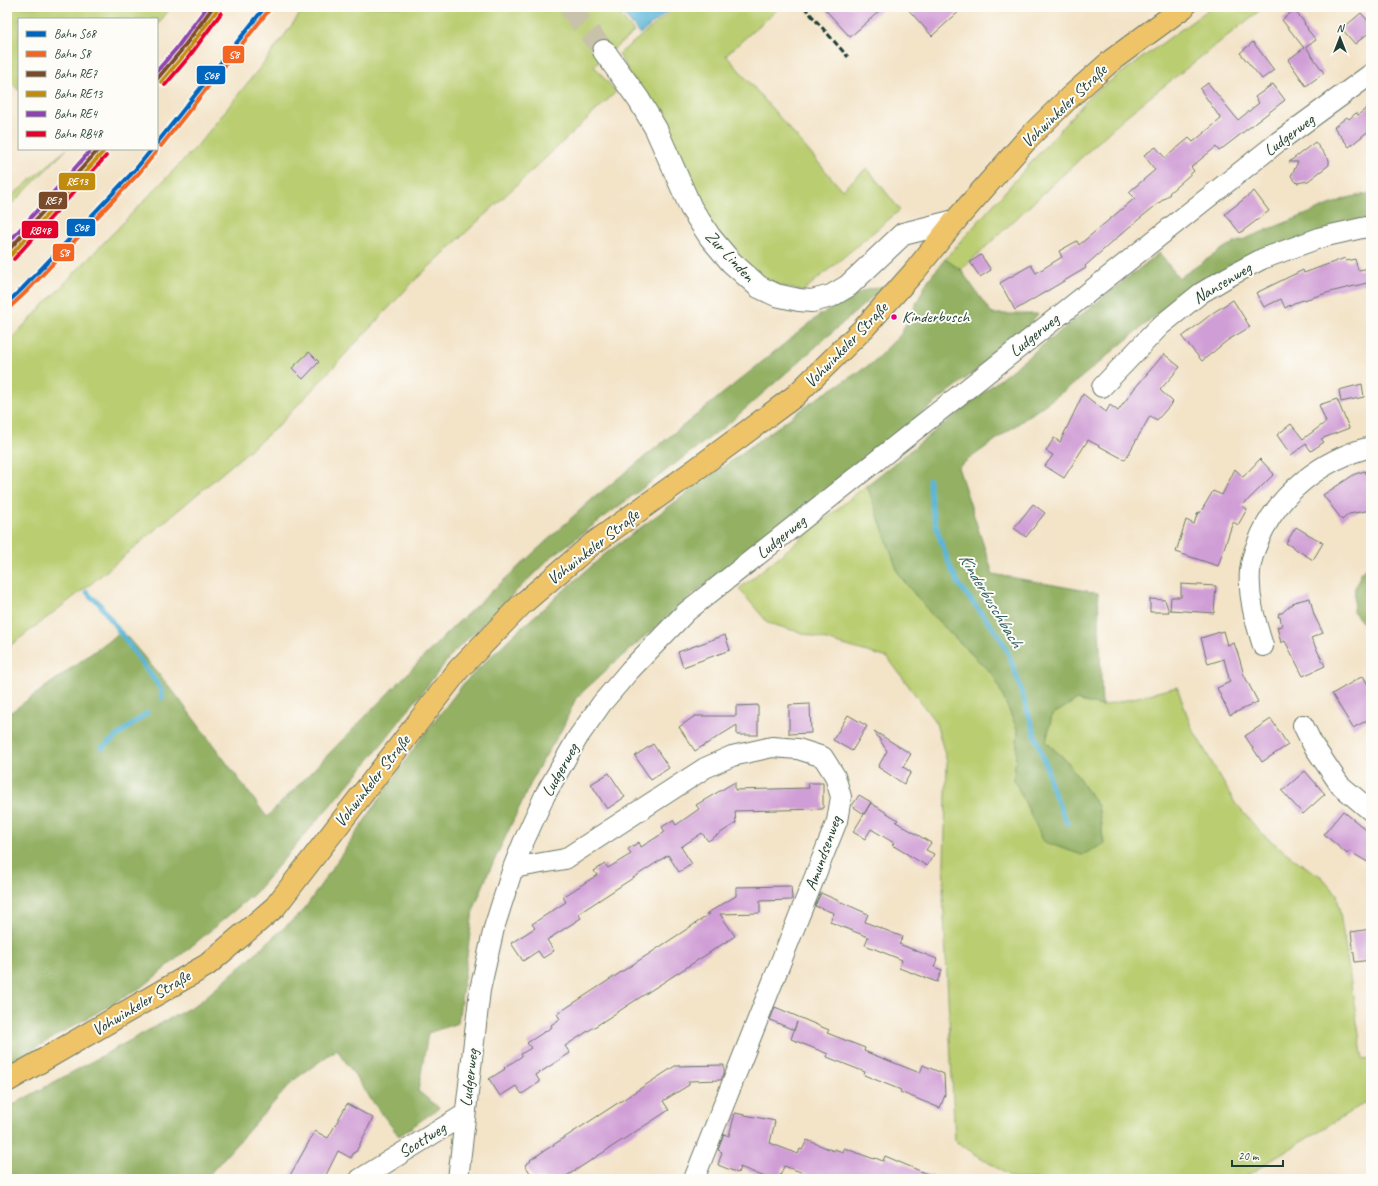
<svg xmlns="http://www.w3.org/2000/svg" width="1378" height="1186" viewBox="0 0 1378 1186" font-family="Caveat,sans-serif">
  <rect width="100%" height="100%" fill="#fdfcf7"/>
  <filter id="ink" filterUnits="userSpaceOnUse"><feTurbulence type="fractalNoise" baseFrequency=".025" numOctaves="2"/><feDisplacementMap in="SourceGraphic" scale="8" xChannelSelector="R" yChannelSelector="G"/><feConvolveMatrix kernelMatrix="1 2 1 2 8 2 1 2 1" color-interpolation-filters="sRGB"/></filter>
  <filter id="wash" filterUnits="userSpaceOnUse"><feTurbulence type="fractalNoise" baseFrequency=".012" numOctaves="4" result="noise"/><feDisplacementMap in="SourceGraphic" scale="16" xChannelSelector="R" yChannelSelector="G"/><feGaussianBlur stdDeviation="0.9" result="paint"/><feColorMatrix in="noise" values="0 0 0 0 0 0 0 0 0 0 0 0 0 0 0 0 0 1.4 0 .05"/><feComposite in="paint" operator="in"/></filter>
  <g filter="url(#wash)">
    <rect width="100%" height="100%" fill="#f3e3c7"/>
    <!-- green -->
    <path fill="#bacd71" stroke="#6c8552" d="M7 7H171L157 26V19H19V91L7 77Z
      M305 7H620L621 16 634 32 594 66 616 92 413 282 278 426 92 583 7 648V343L198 145 270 55Z
      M676 7H780L726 55 842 190 867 168 900 210 803 291 777 285 751 271 725 242 695 198 619 54Z
      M1212 7H1264L1126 116 961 270 945 259 1091 95Z
      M67 149 7 209V200Z
      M867 485 899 575 932 615 994 676 1018 731 1014 780 1104 844 1098 806 1067 761 1046 742 1052 715 1076 700 1102 706 1177 687 1191 726 1235 803 1262 834 1300 863 1322 877 1337 894 1363 1060 1371 1059V1099L1241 1179H1014L955 1141 943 895 947 762 936 723 888 658 768 623 739 589Z"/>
    <!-- forest -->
    <path fill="#93b063" stroke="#59764c" d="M1371 193V219L1216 276 1166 307 1072 385 958 467 993 574 1098 593 1102 706 1076 700 1052 715 1046 742 1067 761 1098 806 1104 844 1082 855 1044 842 1014 780 1018 731 994 676 932 615 899 575 867 485 1159 253 1179 278 1227 246 1347 198Z
      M945 259 961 270 992 314H1038L1017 338 695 593 614 663 576 698 562 729 537 770 487 876 473 911 458 1023 428 1033 418 1091 439 1108 399 1136 372 1101 337 1049 294 1080 205 1179H7V1108L200 1002 303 911 417 744 464 683 512 636 605 554 702 482 816 399 871 364 901 334 928 280Z
      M886 285 728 424 551 557 453 653 369 760 254 894 145 985 7 1064V715L122 631 173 691 267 817 454 626 590 501 820 315 863 291Z
      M1371 560V633L1353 611 1355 588 1361 573Z"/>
    <!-- water -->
    <path fill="#5ab6d8" stroke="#3c7a86" d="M633 7H673L640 34 624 15Z"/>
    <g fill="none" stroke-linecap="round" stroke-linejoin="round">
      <!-- stream -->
      <path stroke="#5ab6d8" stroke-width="5" d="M929 480 933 514 940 539 951 569 960 586 1000 637 1008 653 1019 683 1035 735 1047 768 1050 784 1067 823
        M87 592 91 597 98 602 158 685 162 692V698
        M102 748 147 713"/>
    </g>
    <g id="blocks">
      <!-- building -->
      <path fill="#d09ed6" d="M823 7H884L850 37Z
        M906 7H964L932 36Z
        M1294 10 1305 23 1304 24 1308 28 1307 29 1316 40 1306 47 1324 73 1306 86 1288 60 1304 48 1282 20Z
        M1361 13 1371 24V31L1355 44 1342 29Z
        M1253 42 1274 70 1262 79 1240 53Z
        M1208 83 1238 120 1259 103 1255 97 1273 84 1285 100 1219 151 1216 147 1191 167 1194 171 1169 193 1170 194 1128 228 1085 266 1086 268 1015 310 1000 283 1031 265 1036 273 1062 257 1059 251 1077 241 1079 245 1135 198 1129 192 1155 170 1144 155 1156 147 1165 158 1189 138 1193 142 1221 119 1200 89Z
        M1371 105V129L1349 147 1334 127 1347 117 1349 119 1356 113 1358 115Z
        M1315 142 1329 160V165L1308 181 1297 183 1291 176 1298 162H1289Z
        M1254 191 1269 211 1240 233 1225 214Z
        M981 255 991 270 980 277 970 262Z
        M1345 258 1346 261 1355 259 1358 270 1371 268V282L1330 292 1294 303 1285 308 1281 299 1264 307 1256 293 1303 270 1304 273Z
        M1233 300 1250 327 1228 340 1202 361 1182 337 1214 312Z
        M309 352 319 362 303 379 292 368Z
        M1164 354 1180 367 1160 390 1173 402 1157 420 1150 416 1125 460 1088 440 1064 478 1045 466 1053 455 1046 451 1054 438 1060 442 1083 394 1106 412 1110 405 1118 411 1134 389Z
        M1362 384 1364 397 1341 402 1339 390Z
        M1337 399 1349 428 1321 439 1324 442 1311 451 1306 444 1291 455 1277 435 1291 424 1303 439 1326 422 1319 405Z
        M1260 459 1274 474 1242 506 1247 509 1238 525 1233 522 1218 566 1176 552 1186 520 1194 524 1198 512 1200 513 1213 491 1222 495 1235 469 1243 477Z
        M1365 471 1371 486V510L1349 514 1342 520 1323 495 1355 474Z
        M1033 504 1045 513 1026 537 1014 528Z
        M1296 527 1323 543 1313 560 1286 543Z
        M1181 584 1216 586 1214 613 1170 610 1171 597H1181Z
        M1310 598 1314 615 1323 633 1311 638 1325 666 1303 676 1285 641 1281 643 1277 627 1282 626 1280 617H1278L1279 613H1282L1294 602Z
        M1150 599 1165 600 1169 612H1150Z
        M1223 631 1227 645 1234 643 1239 657 1244 675 1258 702 1230 715 1217 688 1230 682 1224 659 1208 664 1201 638Z
        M725 635 730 650 683 667 678 652Z
        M1363 676 1371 690V718L1353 728 1332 694Z
        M810 704 811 733 789 734V705Z
        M758 705V735H737V725L695 751 679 727 695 716H736V706Z
        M848 715 867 726 852 751 833 740Z
        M1271 719 1288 745 1262 762 1245 736Z
        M874 731 911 754 903 767 911 772 904 784 878 767 887 751Z
        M653 744 669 768 651 780 635 756Z
        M1305 771 1325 794 1303 814 1282 791Z
        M609 773 625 797 607 809 591 784Z
        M735 782V790L809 788 808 783H823V809L735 811 736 823 719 834 708 841 702 833 681 847 692 864 679 872 668 855 578 914 581 918 547 940 554 951 543 958 538 951 523 961 511 943 535 928 532 924 566 902 563 897 597 875 594 871 605 864 608 868 631 854 628 849 639 842 641 847 665 832 662 827 673 820 676 825 699 809 696 805Z
        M859 795 871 802 864 814 852 806Z
        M871 803 898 820 896 822 931 843 926 850 934 854 927 866 892 845 894 843 871 829 865 839 853 832Z
        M1343 811 1371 834V864L1349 851 1347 854 1324 834Z
        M791 886 792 900 760 901V913L720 914 735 936 565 1046 570 1053 536 1075 540 1082 522 1094 516 1086 500 1096 489 1079 505 1069 504 1068 522 1056 521 1054 531 1048 527 1043 552 1027 551 1025 560 1019 557 1014 710 914H706L736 896V887Z
        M821 893 868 914 865 922 903 937 899 944 937 959 934 967 942 970 937 982 899 968 902 960 865 945 868 937 830 922 834 913 815 906Z
        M1371 929V960L1355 962 1351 932Z
        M775 1007 829 1030 827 1033 865 1048 864 1051 920 1073 923 1065 944 1074 945 1095 940 1108 900 1092 901 1090 864 1075 865 1072 827 1057 828 1054 791 1039 797 1022 794 1030 770 1020Z
        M724 1065V1074L721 1080 689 1081V1085L663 1101 669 1110 562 1179H534L525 1165 531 1161 530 1160 675 1066Z
        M347 1104 373 1118 356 1152H354L351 1158 338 1151 324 1179H288L315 1131 328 1138Z
        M735 1113 775 1121 770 1143 798 1154 800 1149 802 1150 807 1140 834 1151V1149L843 1152 844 1148 874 1159 875 1158 883 1161 885 1156 939 1179H820L784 1166 779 1179H770L740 1167 738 1173 718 1165 722 1152 718 1150 724 1134 729 1136Z"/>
    </g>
  </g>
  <g filter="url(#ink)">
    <use href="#blocks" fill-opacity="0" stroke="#697767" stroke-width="1"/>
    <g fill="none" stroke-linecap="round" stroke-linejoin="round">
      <!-- tertiary-tunnel -->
      <path stroke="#c9c2aa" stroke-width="22" stroke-dasharray="22 11" stroke-linecap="butt" d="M569 7 604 51"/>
      <defs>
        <path id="minor" d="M1102 387 1160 326 1201 293 1228 277 1262 259 1322 237 1371 226
          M1263 646C1255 620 1248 598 1250 571 1251 561 1254 551 1258 542 1277 494 1322 459 1371 447
          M1303 725 1313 745 1340 785 1371 811
          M513 868 565 859 705 768 732 756 772 747 798 749 823 757 835 776 841 797 837 821 694 1179
          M360 1179 465 1114
          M458 1179 480 990 494 928 513 868 523 843 545 795 578 737 602 703 630 670 686 612 1278 142 1371 74"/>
        <path id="tertiary" d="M604 51 639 100 656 129 691 208 710 237 731 262 759 287 776 295 799 300 812 301 831 296 848 286 903 234 955 221"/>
        <path id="primary" d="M7 1081 207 965 275 907 459 669 521 605 591 545 695 470 795 396 864 328 914 272 955 221 1030 136 1070 97 1112 60 1184 7"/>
      </defs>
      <!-- minor casing -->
      <use href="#minor" stroke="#697767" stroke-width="22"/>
      <!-- tertiary casing -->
      <use href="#tertiary" stroke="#697767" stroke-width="24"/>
      <!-- primary casing -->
      <use href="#primary" stroke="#697767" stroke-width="24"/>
      <!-- minor -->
      <use href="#minor" stroke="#fff" stroke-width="20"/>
      <!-- tertiary -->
      <use href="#tertiary" stroke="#fff" stroke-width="22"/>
      <!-- primary -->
      <use href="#primary" stroke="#efc469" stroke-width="22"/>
      <!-- rail -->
      <path stroke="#1f3d34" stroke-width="3" stroke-dasharray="6 3" stroke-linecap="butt" d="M804 7 848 57"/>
      <defs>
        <path id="rail-1" d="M157 143 265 7
          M7 303 22 289 135 170 152 149"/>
        <path id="rail-2" d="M161 146 269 10
          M10 307 26 292 139 173 156 152"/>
        <path id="rail-3" d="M157 79 180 52 213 7
          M7 252 99 149"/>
        <path id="rail-4" d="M161 82 184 55 217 10
          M11 255 103 152"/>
        <path id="rail-5" d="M157 71 176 49 207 7
          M7 244 92 149"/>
        <path id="rail-6" d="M165 85 188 58 221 13
          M14 259 106 156"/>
      </defs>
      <!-- rail-1 casing -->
      <use href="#rail-1" stroke="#fdfcf7" stroke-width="7"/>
      <!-- rail-2 casing -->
      <use href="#rail-2" stroke="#fdfcf7" stroke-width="7"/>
      <!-- rail-3 casing -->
      <use href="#rail-3" stroke="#fdfcf7" stroke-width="7"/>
      <!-- rail-4 casing -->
      <use href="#rail-4" stroke="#fdfcf7" stroke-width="7"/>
      <!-- rail-5 casing -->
      <use href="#rail-5" stroke="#fdfcf7" stroke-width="7"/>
      <!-- rail-6 casing -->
      <use href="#rail-6" stroke="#fdfcf7" stroke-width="7"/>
      <!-- rail-1 -->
      <use href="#rail-1" stroke="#0065bd" stroke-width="4"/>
      <!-- rail-2 -->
      <use href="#rail-2" stroke="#f26522" stroke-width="4"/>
      <!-- rail-3 -->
      <use href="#rail-3" stroke="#7a4b2a" stroke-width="4"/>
      <!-- rail-4 -->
      <use href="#rail-4" stroke="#c18c0d" stroke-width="4"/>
      <!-- rail-5 -->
      <use href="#rail-5" stroke="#8e44ad" stroke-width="4"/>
      <!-- rail-6 -->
      <use href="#rail-6" stroke="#e4002b" stroke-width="4"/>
    </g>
  </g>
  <!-- markers -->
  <circle fill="#e5007d" stroke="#fdfcf7" stroke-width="1.5" cx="894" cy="317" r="3.5"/>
  <g text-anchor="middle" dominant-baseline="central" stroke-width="4" stroke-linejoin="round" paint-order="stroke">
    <!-- bus labels -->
    <g font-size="16" fill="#1f3d34" stroke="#fdfcf7" text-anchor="start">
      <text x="902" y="317">Kinderbusch</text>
    </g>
    <!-- street labels -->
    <g font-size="17" fill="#1f3d34" stroke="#fdfcf7">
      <text transform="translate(1064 106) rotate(-44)">Vohwinkeler Straße</text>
      <text transform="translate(1289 135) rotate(-37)">Ludgerweg</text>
      <text transform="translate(730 256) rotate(47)">Zur Linden</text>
      <text transform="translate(1222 283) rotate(-31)">Nansenweg</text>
      <text transform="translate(1034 335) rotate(-39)">Ludgerweg</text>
      <text transform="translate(846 345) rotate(-46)">Vohwinkeler Straße</text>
      <text transform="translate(781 537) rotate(-39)">Ludgerweg</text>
      <text transform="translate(593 547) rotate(-38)">Vohwinkeler Straße</text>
      <text transform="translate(560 770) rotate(-61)">Ludgerweg</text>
      <text transform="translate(372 781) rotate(-52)">Vohwinkeler Straße</text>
      <text transform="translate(823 853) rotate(-70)">Amundsenweg</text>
      <text transform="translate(141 1003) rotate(-31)">Vohwinkeler Straße</text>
      <text transform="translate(469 1078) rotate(-83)">Ludgerweg</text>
      <text transform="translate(422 1140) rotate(-32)">Scottweg</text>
    </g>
    <!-- water labels -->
    <g font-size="18" font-style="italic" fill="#316165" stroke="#fdfcf7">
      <text transform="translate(991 600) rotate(59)">Kinderbuschbach</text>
    </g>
  </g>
  <g stroke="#fdfcf7" stroke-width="1.5">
    <rect x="222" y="45" width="23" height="19" rx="4" fill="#f26522"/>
    <rect x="196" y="65" width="30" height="20" rx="4" fill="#0065bd"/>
    <rect x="58" y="172" width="38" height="19" rx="4" fill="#c18c0d"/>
    <rect x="38" y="191" width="30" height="19" rx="4" fill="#7a4b2a"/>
    <rect x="66" y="218" width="30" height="19" rx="4" fill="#0065bd"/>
    <rect x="21" y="220" width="38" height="19" rx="4" fill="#e4002b"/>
    <rect x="52" y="243" width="23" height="19" rx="4" fill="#f26522"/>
  </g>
  <g font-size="11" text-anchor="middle" font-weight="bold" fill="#fff">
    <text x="234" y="58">S8</text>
    <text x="211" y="79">S68</text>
    <text x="77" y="185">RE13</text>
    <text x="53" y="204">RE7</text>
    <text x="81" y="231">S68</text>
    <text x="40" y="234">RB48</text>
    <text x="64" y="256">S8</text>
  </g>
  <!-- margin -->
  <rect width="1378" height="1186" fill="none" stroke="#fdfcf7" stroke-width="24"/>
  <!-- legend -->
  <rect x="18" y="18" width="140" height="132" fill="#fdfcf7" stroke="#a4b0a9"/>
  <rect x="26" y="31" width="20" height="6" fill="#0065bd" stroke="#a4b0a9"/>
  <text x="54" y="38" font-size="12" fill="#1f3d34">Bahn S68</text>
  <rect x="26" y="51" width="20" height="6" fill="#f26522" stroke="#a4b0a9"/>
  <text x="54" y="58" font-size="12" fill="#1f3d34">Bahn S8</text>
  <rect x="26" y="71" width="20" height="6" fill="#7a4b2a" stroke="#a4b0a9"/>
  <text x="54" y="78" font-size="12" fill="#1f3d34">Bahn RE7</text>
  <rect x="26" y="91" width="20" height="6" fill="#c18c0d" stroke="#a4b0a9"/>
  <text x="54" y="98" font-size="12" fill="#1f3d34">Bahn RE13</text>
  <rect x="26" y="111" width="20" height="6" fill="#8e44ad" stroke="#a4b0a9"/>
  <text x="54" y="118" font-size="12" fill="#1f3d34">Bahn RE4</text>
  <rect x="26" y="131" width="20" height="6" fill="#e4002b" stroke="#a4b0a9"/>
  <text x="54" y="138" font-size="12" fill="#1f3d34">Bahn RB48</text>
  <!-- north arrow -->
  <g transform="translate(1340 38)" stroke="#fdfcf7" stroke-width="3" paint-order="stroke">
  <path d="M0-3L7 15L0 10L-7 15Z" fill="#1f3d34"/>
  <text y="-6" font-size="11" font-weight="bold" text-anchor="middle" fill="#1f3d34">N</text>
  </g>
  <!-- scale -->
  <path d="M1232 1160v6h51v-6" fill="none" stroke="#1f3d34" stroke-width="2"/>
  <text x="1238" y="1160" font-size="12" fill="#1f3d34" stroke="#fdfcf7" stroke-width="3" paint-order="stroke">20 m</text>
</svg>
